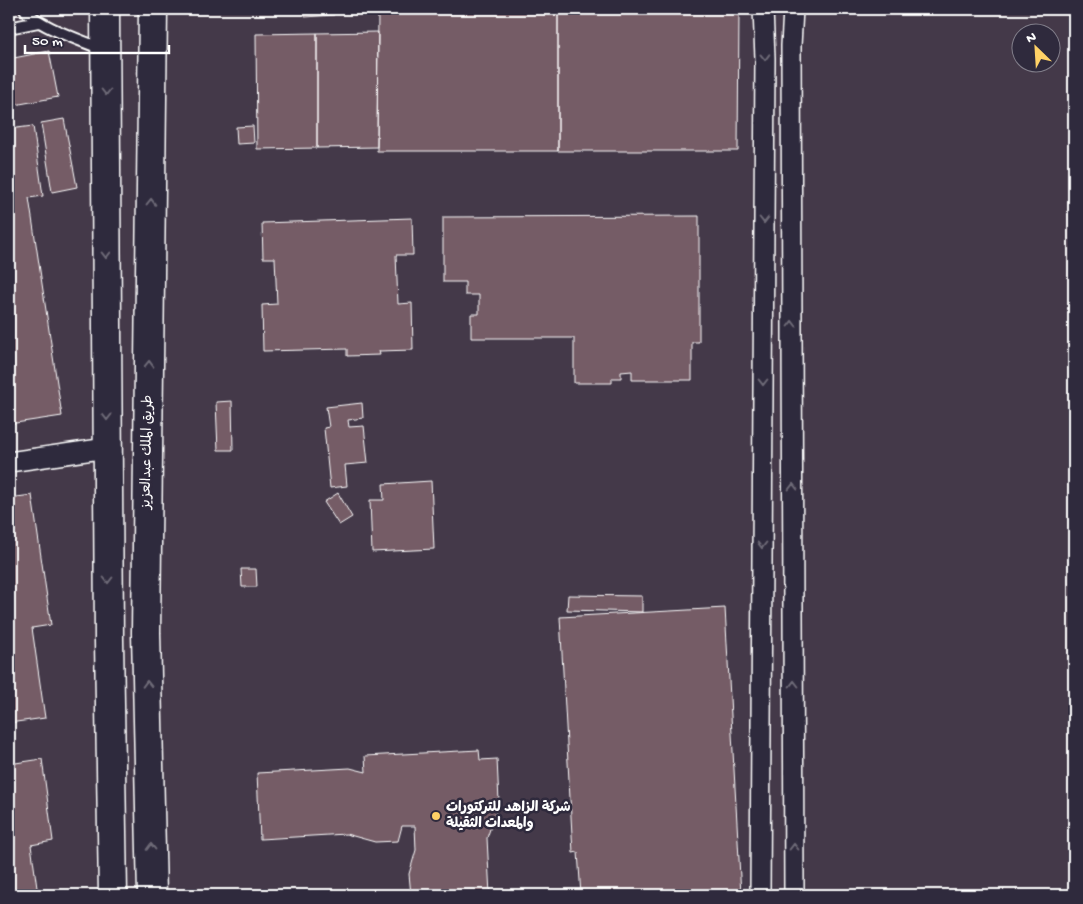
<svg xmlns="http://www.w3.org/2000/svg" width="1083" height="904" viewBox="0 0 1083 904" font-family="'Gochi Hand','Playpen Sans Arabic',sans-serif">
  <rect width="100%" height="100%" fill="#443949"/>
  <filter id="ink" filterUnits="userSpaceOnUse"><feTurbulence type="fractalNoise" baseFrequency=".02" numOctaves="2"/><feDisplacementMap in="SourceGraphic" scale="10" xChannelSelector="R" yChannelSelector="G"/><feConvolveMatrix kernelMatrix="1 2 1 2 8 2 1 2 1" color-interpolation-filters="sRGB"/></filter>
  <g filter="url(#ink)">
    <!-- building -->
    <path fill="#745b66" stroke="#fff" d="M305 9H334V15L305 17Z
      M378 9H558V151H377Z
      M558 9H739L738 151H558Z
      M378 32 377 147 317 148V33Z
      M317 33V148L257 149 256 34Z
      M49 51 58 97 9 106V59Z
      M64 119 77 187 52 192 41 123Z
      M33 126 43 196 29 198 62 416 9 424V129Z
      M253 126 254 143 237 144 236 127Z
      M699 216V342H692V380H632V371L621 372V378H612V383H574V338H471V314H479V295H465V282H443V217Z
      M412 218 413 255H396L398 304 412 303 413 350 379 351 380 355 347 356V349L263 351 262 305 277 304 275 258H263L262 223Z
      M232 401 233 450H218L216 402Z
      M362 403 363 418 348 420 349 427 364 426 368 463 345 465 347 486 330 488 324 428 329 427 326 407Z
      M431 481 434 549 372 552 370 500H384L383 484Z
      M338 493 352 517 339 525 324 502Z
      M32 495 51 625 32 628 45 718 9 723V498Z
      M241 569H256L257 587H242Z
      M568 595 642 596V612L567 610Z
      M725 608 741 895H581L578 852 573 853 560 617Z
      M479 750 480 760 497 759 499 802 487 838 490 895H411L409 874 416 850 415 826H402L398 841 375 842 346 834 260 839 257 773 350 768 366 772 365 756Z
      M42 759 53 841 31 845 38 895H9V764Z"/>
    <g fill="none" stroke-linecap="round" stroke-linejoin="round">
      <defs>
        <path id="service" d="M25 9C34 25 83 41 102 49
          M9 28 38 22"/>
        <path id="minor" d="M793 9 791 46 794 895
          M9 462 107 448
          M760 895 765 58 763 9"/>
        <path id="motorway" d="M105 9 109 640 113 895
          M152 895 146 633 153 9"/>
      </defs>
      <!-- service casing -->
      <use href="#service" stroke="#fff" stroke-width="14"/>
      <!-- minor casing -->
      <use href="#minor" stroke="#fff" stroke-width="22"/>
      <!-- motorway casing -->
      <use href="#motorway" stroke="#fff" stroke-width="31"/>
      <!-- service -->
      <use href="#service" stroke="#2f2a3d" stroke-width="10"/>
      <!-- minor -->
      <use href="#minor" stroke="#2f2a3d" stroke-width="19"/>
      <!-- motorway -->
      <use href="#motorway" stroke="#2f2a3d" stroke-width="28"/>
    </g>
    <!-- one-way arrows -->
    <defs><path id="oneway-chevron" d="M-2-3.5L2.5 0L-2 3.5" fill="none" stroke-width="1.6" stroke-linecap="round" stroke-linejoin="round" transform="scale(1.25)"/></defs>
    <g stroke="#6d6a77">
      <use href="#oneway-chevron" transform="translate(765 57) rotate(89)"/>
      <use href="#oneway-chevron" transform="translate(106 92) rotate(90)"/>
      <use href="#oneway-chevron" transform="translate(151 202) rotate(-89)"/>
      <use href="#oneway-chevron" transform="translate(764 220) rotate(90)"/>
      <use href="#oneway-chevron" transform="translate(106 255) rotate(90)"/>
      <use href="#oneway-chevron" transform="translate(792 324) rotate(-90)"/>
      <use href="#oneway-chevron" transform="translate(149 364) rotate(-89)"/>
      <use href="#oneway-chevron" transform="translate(763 382) rotate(90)"/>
      <use href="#oneway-chevron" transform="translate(107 417) rotate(90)"/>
      <use href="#oneway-chevron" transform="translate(793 487) rotate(-90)"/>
      <use href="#oneway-chevron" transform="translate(762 545) rotate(90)"/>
      <use href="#oneway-chevron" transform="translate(108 580) rotate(90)"/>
      <use href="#oneway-chevron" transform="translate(147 684) rotate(-91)"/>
      <use href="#oneway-chevron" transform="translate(794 684) rotate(-90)"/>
      <use href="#oneway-chevron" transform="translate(151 847) rotate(-91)"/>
      <use href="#oneway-chevron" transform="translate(794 847) rotate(-90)"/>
    </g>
  </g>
  <!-- markers -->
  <circle fill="#ffd166" stroke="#2f2a3d" stroke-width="2" cx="436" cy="816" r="5"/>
  <g text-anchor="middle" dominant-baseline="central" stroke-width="5" stroke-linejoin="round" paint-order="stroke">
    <!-- street labels -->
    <g font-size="14" fill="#fff" stroke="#2f2a3d">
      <text transform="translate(148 452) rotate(-89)">طريق الملك عبدالعزيز</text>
    </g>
    <!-- poi labels -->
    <g font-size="14" font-weight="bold" fill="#fff" stroke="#2f2a3d" text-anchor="start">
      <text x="446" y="808">شركة الزاهد للتركتورات<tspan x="446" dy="16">والمعدات الثقيلة</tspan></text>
    </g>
  </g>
  <!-- margin -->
  <rect width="1083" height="904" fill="none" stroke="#2f2a3d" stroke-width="30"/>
  <rect x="15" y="15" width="1053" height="874" fill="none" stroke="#fff" stroke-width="2" filter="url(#ink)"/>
  <!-- north arrow -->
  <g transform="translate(1036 48) rotate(335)"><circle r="24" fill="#2f2a3d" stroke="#827f8b"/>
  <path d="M0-4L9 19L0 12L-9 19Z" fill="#ffd166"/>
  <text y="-8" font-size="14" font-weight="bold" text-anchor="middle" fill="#ffffff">N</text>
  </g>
  <!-- scale -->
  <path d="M25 45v8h144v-8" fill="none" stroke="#ffffff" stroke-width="2.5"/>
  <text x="32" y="45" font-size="15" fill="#ffffff" stroke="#2f2a3d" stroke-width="4" paint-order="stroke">50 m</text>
</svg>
